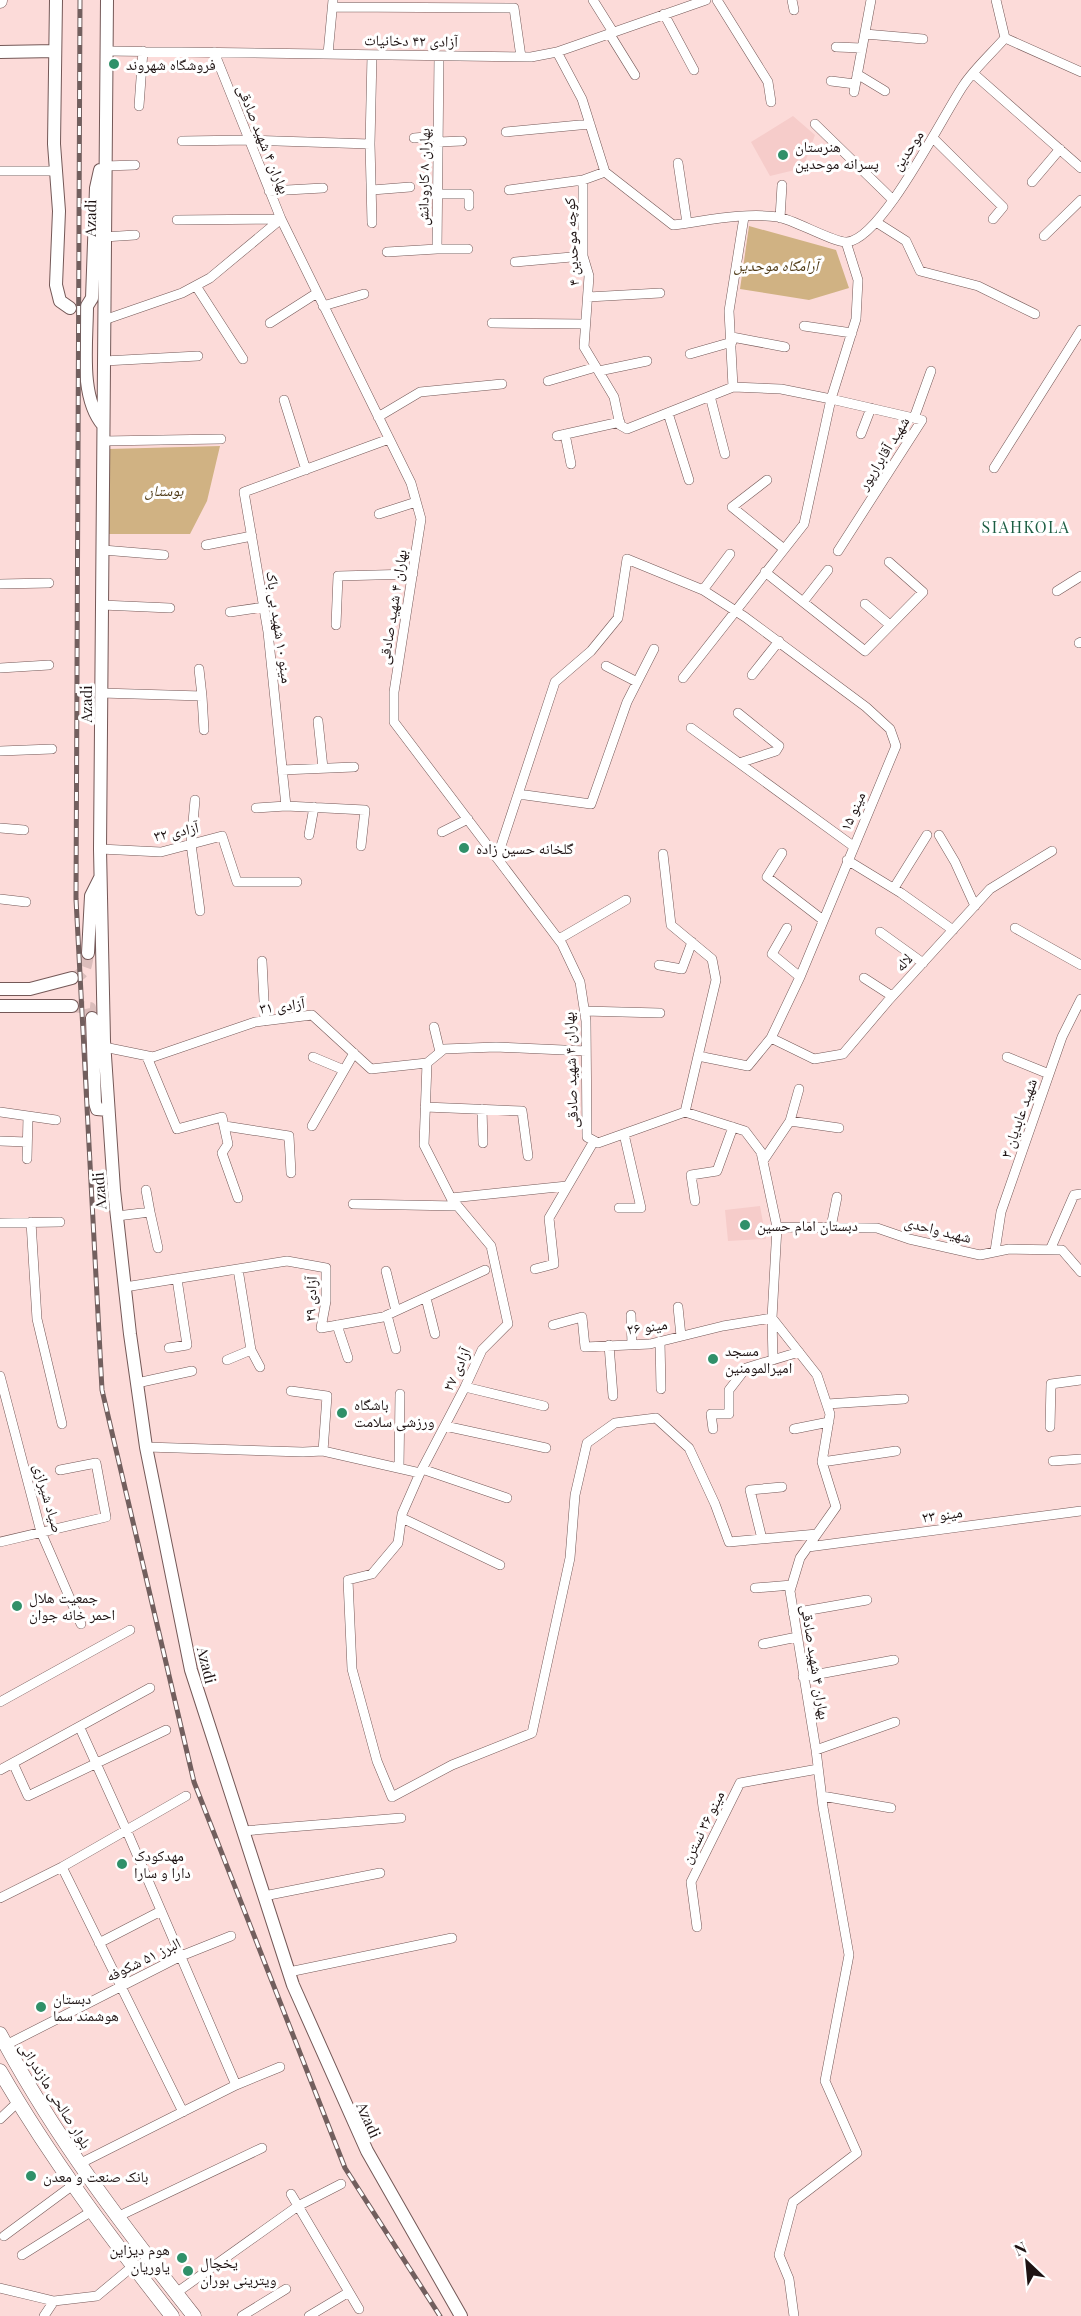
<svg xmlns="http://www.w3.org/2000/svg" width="1081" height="2316" viewBox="0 0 1081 2316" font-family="'Playfair Display','Noto Naskh Arabic',serif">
  <rect width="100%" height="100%" fill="#fcdbd9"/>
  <!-- built -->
  <path fill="#f6ccca" d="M793 116 815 135 803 168 770 176 751 142Z
    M760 1206 766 1239 728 1241 725 1210Z"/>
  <!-- green -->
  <path fill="#d0b283" d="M749 226 836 250 849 288 809 300 740 289Z
    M220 446 207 501 190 534H108V449Z"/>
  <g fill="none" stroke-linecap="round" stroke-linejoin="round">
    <!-- secondary-tunnel -->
    <path stroke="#dbbdbb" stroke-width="12" stroke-dasharray="12 6" stroke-linecap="butt" d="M72 978C86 974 86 967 88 953
      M72 1006 90 1008 92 1018"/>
    <defs>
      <path id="street" d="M593 0 613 32
        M717 0 768 82 771 102
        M792 0 794 10
        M996 0 1005 38
        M333 7 514 8 521 57
        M664 14 694 70
        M609 33 635 75
        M865 34 923 39
        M1005 38 1081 72
        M836 47 862 48
        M107 51 531 57 557 52 706 0
        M214 52 281 219 411 483 421 519 394 692V722L562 944 580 982 586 1021 587 1137 598 1143 685 1112 745 1131 761 1152 777 1227 772 1318 817 1375 830 1414 822 1462 836 1507 800 1558 790 1591 816 1750 823 1807 849 1955 825 2081 857 2153 793 2202 779 2255 789 2279 794 2316
        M557 52 582 99 605 172 673 225C706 221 744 212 778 217 795 220 834 243 847 242 882 239 942 117 963 86 974 69 991 54 1005 38
        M328 54 333 0
        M372 55 370 144 372 223
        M857 74 885 91
        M974 74 1081 168
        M831 81 855 84
        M854 92 871 0
        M139 106 143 51
        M815 124 892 199
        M506 132 590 124
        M414 138 438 136
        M933 138 1003 207 993 219
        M182 141 249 140 370 144
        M438 142 462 141
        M678 163 687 223
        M105 166 135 165
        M0 171H56
        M605 172 583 180V256L589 276 584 347 614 397 620 425 627 429 733 387 781 389 831 399 856 319 858 280 846 242
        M1032 182 1060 149
        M372 190 410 187
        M509 190 583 180
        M269 191 323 188
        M438 194H469V206
        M780 218 782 185
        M177 220 281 219
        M876 222 906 241 920 271 978 286 1035 314
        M1044 236 1081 200
        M104 237 135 235
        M437 249H468
        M387 252 437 249 439 56
        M515 262 583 256
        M196 286 243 359
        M588 297 660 293
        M323 306 364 294
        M104 320 182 293 210 278 281 219
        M270 323 317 293
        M492 323 585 324
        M804 326 852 333
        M732 337 785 347
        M690 354 732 342
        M104 361 198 356
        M599 371 647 361
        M548 381 596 367
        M733 387 729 311 744 217
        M710 396 725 454
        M284 400 306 470
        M668 413 689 480
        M378 417 420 392 502 384
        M914 418 931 371
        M565 434 571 464
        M861 434 871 408
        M557 436 620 422
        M103 441 221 439
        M994 468 1081 330
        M767 480 732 507 784 549
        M379 514 416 502
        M206 545 252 536
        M103 550 164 555
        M765 572 865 651 923 592 889 562
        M0 584 49 583
        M703 590 730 554
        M1057 591 1081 576
        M803 602 828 570
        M865 604 890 625
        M102 605 170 608
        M230 612 264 607
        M336 625 338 576 413 574
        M1079 643 1081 642
        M606 666 637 682
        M0 668 49 665
        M752 675 779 641
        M683 678 804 524 831 399 922 420 838 551
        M101 693 202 696 199 669
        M202 696 204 730
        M738 713 779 746 776 751 739 763
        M318 721 323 768
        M691 728 853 846
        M0 751 52 749
        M282 770 354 767
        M518 794 591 804 627 702 654 649
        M195 800 191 844 200 911
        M256 808 286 806
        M0 828 24 830
        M442 832 468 819
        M309 835 314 807
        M939 835 955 862 975 906
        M361 846 365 810 286 806 268 632 244 492 389 439
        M100 849 161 852 222 836 237 882H297
        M782 853 767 877 823 920
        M663 854 671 925 712 959 716 980 698 1056
        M497 858 555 682 591 651 618 618 627 559 703 590 745 617 866 707 890 729 896 746 800 977 771 1038 748 1066 698 1056 685 1112
        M847 860 901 893 953 930
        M894 888 927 835
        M0 899 26 902
        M787 928 772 954 800 977
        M1015 928 1081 965
        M880 932 923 963
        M559 939 626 900
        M262 961 265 1021
        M659 965 682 969 692 942
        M864 978 892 996
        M584 1011 660 1013
        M434 1027 440 1052
        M771 1038 814 1059 843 1054 888 1001 990 889 1052 851
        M104 1047 153 1057 255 1022 312 1015 371 1069 427 1063 444 1049 496 1047 586 1051
        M147 1057 177 1129 222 1117 228 1144 222 1153 238 1198
        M313 1057 344 1070
        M1007 1057 1049 1074
        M425 1107 522 1111 528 1156
        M482 1109 483 1143
        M0 1112 56 1120
        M790 1121 799 1089
        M225 1126 289 1136 291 1173
        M312 1126 354 1053
        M0 1141 27 1142
        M27 1159 28 1116
        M763 1161 790 1121 839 1128
        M146 1190 150 1212
        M451 1198 567 1186
        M695 1201 691 1175 717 1171 733 1127
        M353 1204 457 1206
        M619 1208H641L624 1134
        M117 1216 150 1212 158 1248
        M31 1222 37 1319 62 1424
        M0 1223 60 1222
        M777 1227 877 1228 909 1239 980 1255 1009 1249 1062 1250 1081 1272
        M831 1227 837 1197
        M1050 1250 1074 1195 1081 1194
        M995 1251 1001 1212 1062 1037 1081 999
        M535 1269 554 1264 549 1218 594 1141
        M386 1271 396 1311
        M125 1287 287 1261 326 1268V1301L321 1328 383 1317 485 1270
        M426 1298 435 1334
        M678 1307 681 1336
        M387 1315 396 1349
        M631 1315 632 1344
        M337 1325 348 1358
        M553 1325 582 1317 585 1347 650 1344 723 1326 772 1318 773 1360
        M660 1341 661 1389
        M609 1345 613 1396
        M169 1348 187 1345 177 1279
        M251 1350 260 1367
        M227 1360 251 1350 238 1269
        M0 1376 41 1532 81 1624
        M137 1383 192 1371
        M465 1387 544 1406
        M291 1391 327 1396 323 1451
        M827 1404 904 1399
        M445 1426 546 1448
        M1050 1427 1051 1384 1081 1380
        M713 1429 711 1414H729V1390L746 1368 799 1352
        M794 1429 829 1422
        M146 1447 303 1452 323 1451 420 1473 465 1387 482 1350 508 1324 491 1246 451 1198 424 1145 427 1063
        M1053 1461 1081 1459
        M822 1462 896 1451
        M399 1468 400 1394
        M422 1469 507 1498
        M420 1473 402 1514 398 1543 372 1574 348 1580 352 1669 377 1761 392 1797 452 1765 532 1733 570 1558 575 1495 587 1443 615 1423 656 1418 689 1448 715 1504 729 1542 817 1534
        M402 1518 500 1565
        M762 1539 750 1490 782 1487
        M0 1542 106 1517 96 1463 60 1470
        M808 1547 1081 1511
        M755 1588 792 1585
        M793 1613 867 1600
        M763 1644 797 1637
        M803 1677 894 1660
        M0 1702 130 1630
        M80 1728 129 1836 236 2085
        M816 1750 895 1722
        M13 1763 28 1796 166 1730
        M0 1770 150 1688
        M822 1796 891 1808
        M243 1831 401 1818
        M62 1867 183 2112
        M264 1896 380 1873
        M0 1898 62 1867 186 1796
        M697 1927 691 1882 740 1783 818 1769
        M99 1943 161 1911
        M289 1972 452 1938
        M6 2045 181 1956 231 1936
        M0 2119 18 2102
        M79 2164 236 2085 280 2067
        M291 2194 349 2292
        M117 2217 262 2148
        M4 2236 73 2185
        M22 2255 92 2211
        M0 2288 54 2301 97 2296 133 2266
        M176 2293 298 2206 341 2184
        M44 2316 54 2301
        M242 2316 286 2289
        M309 2316 349 2292 359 2309"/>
      <path id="secondary" d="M56 0 54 144 59 211 56 285 60 301 70 308
        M107 0 100 849 104 1041 114 1190 130 1334 146 1447 191 1670 293 1985 367 2151 461 2316
        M0 52 55 51
        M100 170 96 188 92 298 87 306C87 342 79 397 103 425
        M88 953 91 896 100 878
        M0 989H30L72 978
        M0 1006H72
        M92 1018 95 1103 97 1109 108 1110"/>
      <path id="primary" d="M0 1V0
        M0 2034C54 2136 123 2226 194 2316
        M0 2071C50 2158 110 2237 172 2316"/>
    </defs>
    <!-- street casing -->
    <use href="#street" stroke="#745857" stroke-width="10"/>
    <!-- secondary casing -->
    <use href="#secondary" stroke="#745857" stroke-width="14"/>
    <!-- primary casing -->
    <use href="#primary" stroke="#745857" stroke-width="15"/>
    <!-- street -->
    <use href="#street" stroke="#fff" stroke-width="9"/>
    <!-- secondary -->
    <use href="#secondary" stroke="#fff" stroke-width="12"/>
    <!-- primary -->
    <use href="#primary" stroke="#fff" stroke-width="14"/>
    <defs>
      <path id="rail" d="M80 0 76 899 102 1390 194 1782 345 2168 440 2316"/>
    </defs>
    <!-- rail casing -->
    <use href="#rail" stroke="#725f5e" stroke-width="5"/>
    <!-- rail -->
    <use href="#rail" stroke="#fff" stroke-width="3" stroke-dasharray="9" stroke-linecap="butt"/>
  </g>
  <!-- markers -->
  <g fill="#309069" stroke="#fff" stroke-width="2">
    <circle cx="114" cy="64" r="6"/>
    <circle cx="783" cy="155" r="6"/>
    <circle cx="464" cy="848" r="6"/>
    <circle cx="745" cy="1225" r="6"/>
    <circle cx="713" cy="1359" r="6"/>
    <circle cx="342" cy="1413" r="6"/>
    <circle cx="17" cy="1606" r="6"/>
    <circle cx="122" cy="1864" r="6"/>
    <circle cx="41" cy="2007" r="6"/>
    <circle cx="31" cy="2176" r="6"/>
    <circle cx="182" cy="2258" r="6"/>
    <circle cx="188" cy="2271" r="6"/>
  </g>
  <g text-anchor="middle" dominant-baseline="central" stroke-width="6" stroke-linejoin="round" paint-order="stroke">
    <!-- street labels -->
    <g font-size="15" fill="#1e1313" stroke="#fff">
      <text transform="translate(411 40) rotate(1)">آزادی ۴۲ دخانیات</text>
      <text transform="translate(264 139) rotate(68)">بهاران ۴ شهید صادقی</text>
      <text transform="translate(907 150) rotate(-56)">موحدین</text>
      <text transform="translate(423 177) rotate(-89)">بهاران ۸ کارودانش</text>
      <text transform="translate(90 218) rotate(-89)">Azadi</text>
      <text transform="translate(571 242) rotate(-93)">کوچه موحدین ۴</text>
      <text transform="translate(883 453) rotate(-58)">شهید آقابرارپور</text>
      <text transform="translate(392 607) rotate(-81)">بهاران ۴ شهید صادقی</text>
      <text transform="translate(280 627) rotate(82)">مینو ۱۰ شهید بی باک</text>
      <text transform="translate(86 704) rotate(-90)">Azadi</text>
      <text transform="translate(852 811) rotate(-66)">مینو ۱۵</text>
      <text transform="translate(176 831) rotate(-12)">آزادی ۳۲</text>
      <text transform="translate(903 962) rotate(-48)">لاله</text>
      <text transform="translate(282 1005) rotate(-7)">آزادی ۳۱</text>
      <text transform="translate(570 1070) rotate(-92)">بهاران ۴ شهید صادقی</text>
      <text transform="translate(1018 1118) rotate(-71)">شهید عابدیان ۳</text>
      <text transform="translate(99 1191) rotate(-95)">Azadi</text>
      <text transform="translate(938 1229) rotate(14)">شهید واحدی</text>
      <text transform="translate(310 1299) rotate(-88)">آزادی ۲۹</text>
      <text transform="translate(647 1326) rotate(-8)">مینو ۲۶</text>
      <text transform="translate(456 1369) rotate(-65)">آزادی ۲۷</text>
      <text transform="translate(49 1498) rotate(74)">صیاد شیرازی</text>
      <text transform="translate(942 1514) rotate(-8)">مینو ۲۳</text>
      <text transform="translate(816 1662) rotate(81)">بهاران ۴ شهید صادقی</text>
      <text transform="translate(207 1665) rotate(76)">Azadi</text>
      <text transform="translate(702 1827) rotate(-64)">مینو ۳۶ نسترن</text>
      <text transform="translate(143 1959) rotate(-26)">البرز ۵۱ شکوفه</text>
      <text transform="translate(56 2095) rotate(58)">بلوار صالحی مازندرانی</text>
      <text transform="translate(369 2120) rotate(66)">Azadi</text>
    </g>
    <!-- poi labels -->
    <g font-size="15" fill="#1e1313" stroke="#fff" text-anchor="start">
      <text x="126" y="64">فروشگاه شهروند</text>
      <text x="795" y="146">هنرستان<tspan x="795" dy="17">پسرانه موحدین</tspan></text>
      <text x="476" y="848">گلخانه حسین زاده</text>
      <text x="757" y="1225">دبستان امام حسین</text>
      <text x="725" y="1350">مسجد<tspan x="725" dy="17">امیرالمومنین</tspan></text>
      <text x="354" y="1404">باشگاه<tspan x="354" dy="17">ورزشی سلامت</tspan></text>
      <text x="29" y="1597">جمعیت هلال<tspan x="29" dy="17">احمر خانه جوان</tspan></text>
      <text x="134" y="1855">مهدکودک<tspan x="134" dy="17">دارا و سارا</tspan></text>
      <text x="53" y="1998">دبستان<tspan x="53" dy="17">هوشمند سما</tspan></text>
      <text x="43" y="2176">بانک صنعت و معدن</text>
      <text x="170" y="2249" text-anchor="end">هوم دیزاین<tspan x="170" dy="17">یاوریان</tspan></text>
      <text x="200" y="2262">یخچال<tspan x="200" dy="17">ویترینی بوران</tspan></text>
    </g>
    <!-- park labels -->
    <g font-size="15" font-style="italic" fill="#4e3915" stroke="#fff">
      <text x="776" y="265">آرامگاه موحدین</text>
      <text x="164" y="490">بوستان</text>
    </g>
    <!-- neighbourhood labels -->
    <g font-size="16" letter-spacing="1.5" fill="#1c5e43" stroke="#fff">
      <text x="1026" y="526">SIAHKOLA</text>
    </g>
  </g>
  <!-- north arrow -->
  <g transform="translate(1027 2262) rotate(334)" stroke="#ffffff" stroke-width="4.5" paint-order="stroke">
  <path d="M0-4.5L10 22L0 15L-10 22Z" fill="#1e1313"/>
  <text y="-9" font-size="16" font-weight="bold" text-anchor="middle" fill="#1e1313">N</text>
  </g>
</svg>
